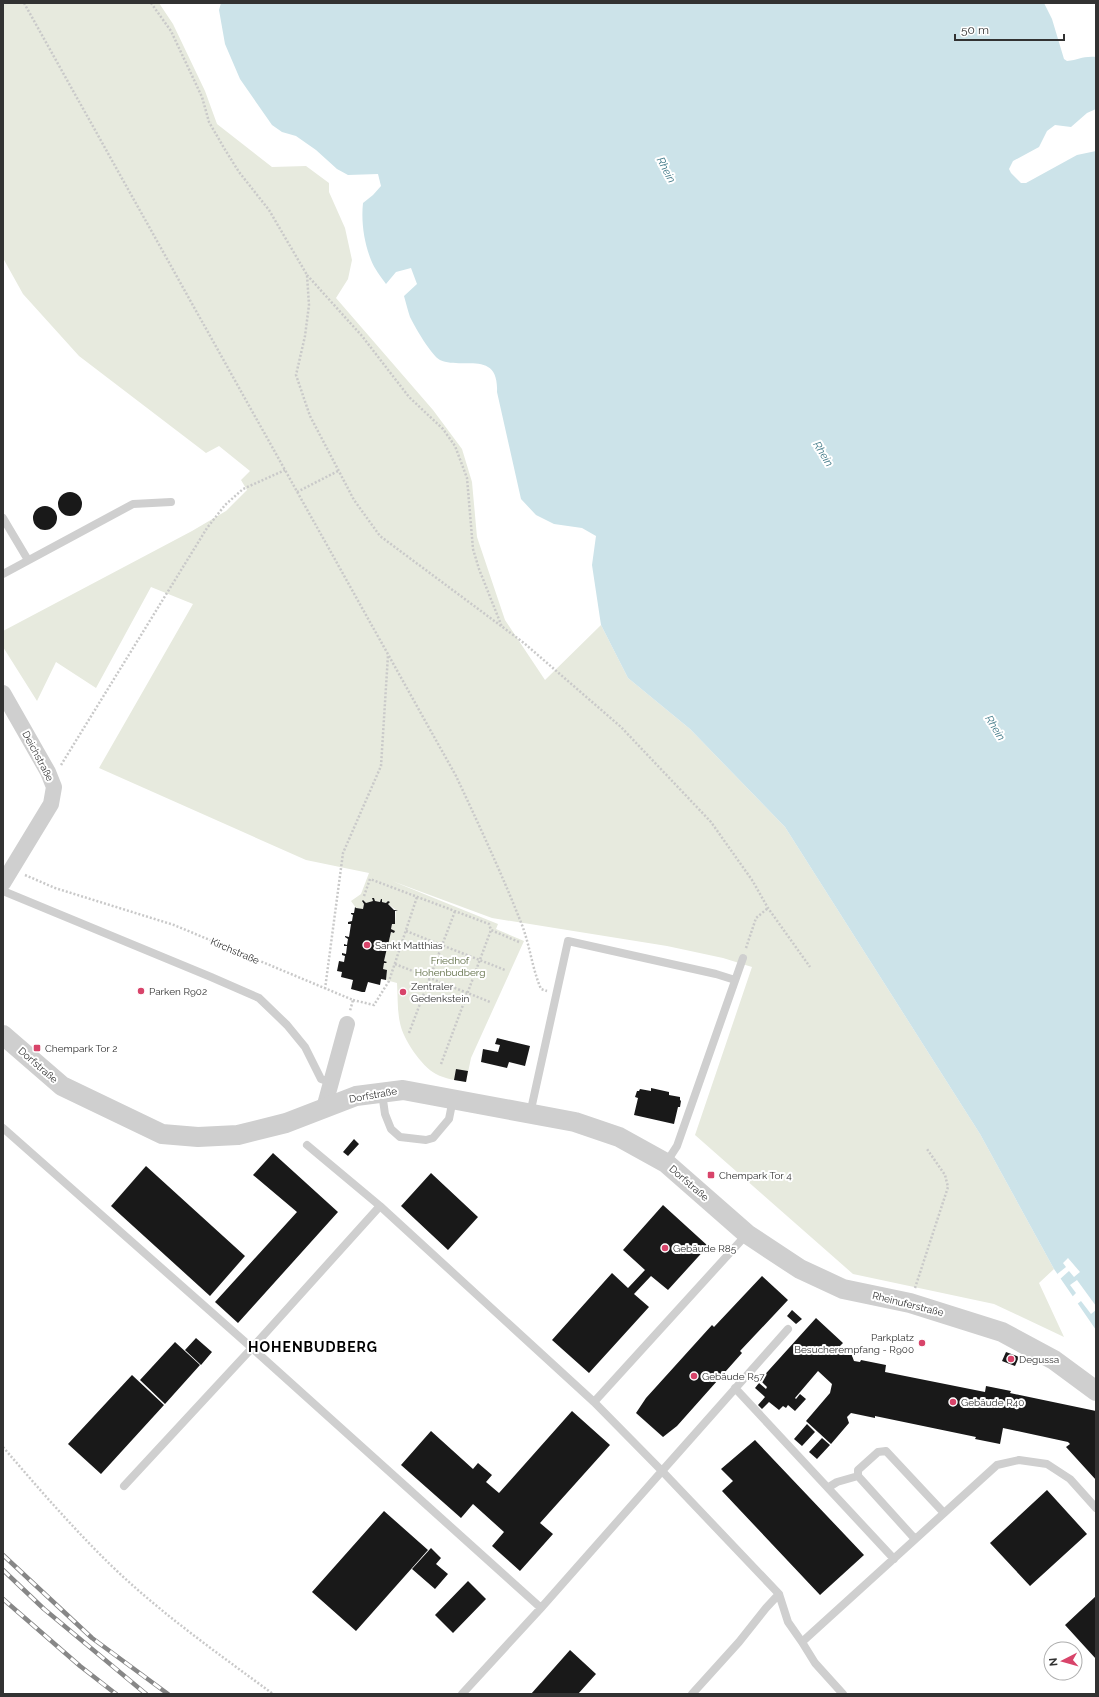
<svg xmlns="http://www.w3.org/2000/svg" width="1099" height="1697" viewBox="0 0 1099 1697" font-family="Raleway,sans-serif">
  <rect width="100%" height="100%" fill="#fff"/>
  <!-- green -->
  <path fill="#e7eade" d="M3 3H159L173 24 205 91 217 124 272 167 306 166 329 183V192L345 228 352 260 348 279 336 298 433 410 462 449 472 482 477 537 505 620 545 680 601 625 628 678 690 729 785 827 980 1134 1054 1269 1039 1283 1064 1337 994 1304 853 1274 695 1135 752 967 723 958 667 946 492 918 392 881 498 924 496 929 524 941 471 1058 466 1082C456 1080 445 1079 436 1074 421 1066 403 1039 400 1023 397 1010 398 996 397 983L386 980 387 970 383 969 384 963 387 962 384 961 387 948 391 947 392 945H388L391 932 394 933 391 929 392 924H395L396 910 388 904 389 902 388 901 386 903 382 902V899L380 902 375 901 374 898 372 899 373 901 366 903 363 900 362 902 364 904 363 909 356 908 351 901 361 894 369 873 306 860 99 768 193 604 151 587 96 688 56 662 37 701 3 647V631L192 531 226 511 247 490 241 480 250 471 219 446 206 453 79 356 23 294 3 258Z"/>
  <!-- water -->
  <path fill="#cce3e9" d="M221 3H1044L1052 19 1064 59 1067 61C1079 60 1082 56 1096 57V109L1087 113 1071 127 1055 125 1047 131 1039 147 1013 161 1009 169 1011 173 1021 183H1026L1077 155 1096 151V1330L1054 1269 980 1134 785 827 690 729 628 678 601 625 592 565 596 536 582 528 554 524 536 515 521 499 497 392C499 349 462 370 440 360 431 355 415 327 410 317 408 311 406 303 404 296L417 284 411 268 396 272 386 284C381 277 374 268 371 260 364 242 361 222 363 203L373 195 381 186 378 174 348 175 337 169 316 150 296 136 282 132 272 125 240 79 225 44 219 10Z"/>
  <!-- pier -->
  <path fill="#fff" d="M1068 1258 1080 1272 1074 1277 1069 1271 1059 1280 1056 1275 1066 1267 1063 1263Z
    M1077 1280 1096 1306V1310L1091 1314 1081 1301 1076 1305 1071 1298 1076 1293 1070 1285Z"/>
  <!-- building -->
  <path fill="#191919" d="M58 504a12 12 0 1 1 24 0a12 12 0 1 1-24 0Z
    M33 518a12 12 0 1 1 24 0a12 12 0 1 1-24 0Z
    M372 898H374L375 901 380 902 381 899H382V902L386 903 388 901 390 902 388 904 394 910H398L395 911V924H392L391 929 395 931 394 933 391 932 388 945H392L391 947 387 948 384 961 387 962 386 963H384L383 969 387 970 386 980 381 979 380 985 368 982 365 992H362L351 989 353 980 341 977 342 972 337 971 339 961 344 962 345 956 342 955V953L346 954 347 946H344V944L347 945 348 939 345 937V936L349 937 351 924H348V922L352 921 353 915 351 914V913H354L355 907 356 908 363 909 364 904 362 901 363 900 366 903 373 901Z
    M497 1038 530 1046 525 1066 509 1062 507 1068 481 1062 483 1049 498 1052 500 1045 495 1044Z
    M456 1069 468 1071 466 1082 454 1080Z
    M651 1088 669 1092V1095L680 1097V1100L681 1101 680 1107H678L674 1124 634 1115 638 1098 635 1097 637 1091H639L640 1089 651 1091Z
    M354 1139 359 1144 348 1156 343 1152Z
    M273 1153 338 1212 238 1323 215 1302 297 1212 253 1175Z
    M146 1166 245 1256 210 1296 111 1206Z
    M431 1173 478 1217 448 1250 401 1206Z
    M663 1205 708 1246 668 1290 651 1276 634 1294 649 1307 589 1373 552 1340 612 1273 628 1288 645 1270 623 1250Z
    M762 1276 788 1300 740 1351 742 1353 677 1426 663 1437 636 1413 646 1398 712 1325 714 1327Z
    M792 1310 802 1319 796 1324 787 1316Z
    M816 1318 843 1343 839 1347 844 1351 851 1353 854 1361 860 1362 861 1360 886 1365 885 1372 985 1392 986 1386 1011 1391 1010 1393 1096 1411V1480L1066 1447 1070 1444 1068 1442 1003 1428 1000 1444 975 1439 976 1437 875 1416V1418L851 1413 847 1417 849 1423 831 1444 806 1421 830 1393 832 1384 818 1371 795 1398 796 1399 800 1394 806 1399 795 1411 788 1405 786 1408 783 1406 779 1410 769 1402 762 1409 758 1405 765 1397 755 1388 759 1383 766 1389 767 1387 760 1380Z
    M196 1338 212 1352 201 1365 185 1350Z
    M175 1342 200 1365 165 1404 140 1380Z
    M1006 1352 1019 1357 1015 1366 1002 1361Z
    M132 1375 164 1405 101 1474 68 1444Z
    M572 1411 610 1445 540 1523 553 1534 520 1571 492 1546 504 1532 473 1504 461 1518 401 1465 431 1431 473 1469 478 1463 492 1475 486 1482 499 1493Z
    M807 1424 815 1432 802 1446 794 1439Z
    M822 1438 830 1445 817 1459 809 1452Z
    M755 1440 864 1555 820 1595 722 1491 733 1481 721 1469Z
    M1047 1490 1087 1534 1030 1586 990 1543Z
    M384 1511 428 1550 356 1631 312 1592Z
    M431 1548 441 1558 436 1564 448 1574 435 1589 412 1569Z
    M468 1581 486 1599 453 1633 435 1615Z
    M1096 1596V1659L1065 1625Z
    M570 1650 596 1674 578 1694H531Z"/>
  <g fill="none" stroke-linecap="round" stroke-linejoin="round">
    <!-- path -->
    <path stroke="#c9c9c9" stroke-width="2.5" stroke-dasharray="2 2" stroke-linecap="butt" d="M24 3 456 776C479 825 502 874 522 925 530 946 532 968 541 989L547 991
      M151 3 171 31 202 97 209 122 224 148 239 172 269 210 307 275 309 305 305 336 296 375 310 416 354 500 380 536 524 643 621 727 711 822 752 880 768 908 810 967
      M307 275 362 336 409 397 443 429 455 446 467 478 473 549 479 569 502 627
      M297 492 338 471
      M61 765 207 528 225 505 243 489 285 470
      M25 875 55 888 174 925 353 1000 350 1011
      M364 896 370 879 489 924 491 930 519 942
      M406 931 505 970
      M746 948 756 918 768 908
      M395 964 490 1002
      M325 989 343 853 381 766 388 655
      M353 1000 374 1005 389 981 417 897
      M409 1033 455 911
      M441 1064 491 930
      M915 1288 948 1187 945 1175 927 1149
      M3 1447C40 1490 77 1533 118 1572 166 1617 220 1655 273 1694"/>
    <!-- service -->
    <path stroke="#cfcfcf" stroke-width="8" d="M3 518 28 560
      M3 574 133 504 171 502
      M3 891 211 977 259 998 287 1025 305 1047 321 1079 330 1082
      M382 1093 385 1114 391 1129 400 1137 426 1140 433 1138 449 1119 453 1099
      M530 1114 568 941 716 974 735 980
      M3 1128 252 1348 124 1486
      M307 1145 380 1206
      M666 1163 677 1146 743 958
      M788 1329 662 1471 779 1594 788 1622 802 1642 997 1465 1019 1460 1047 1464 1070 1479 1096 1508
      M735 1388 894 1559
      M829 1487 837 1482 858 1476
      M915 1539 858 1476V1470L878 1452 886 1451 944 1513
      M541 1608 252 1348 380 1206 594 1402
      M802 1642 815 1663 843 1694
      M462 1694 541 1608 662 1471 594 1402 747 1234
      M692 1694 739 1642 766 1608 779 1594"/>
    <!-- minor -->
    <path stroke="#cfcfcf" stroke-width="16" d="M3 693 48 772 54 787 51 804 3 883
      M324 1108 347 1024"/>
    <!-- tertiary -->
    <path stroke="#cfcfcf" stroke-width="20" d="M3 1035 62 1086 162 1134 198 1137 238 1135 286 1123 356 1096 403 1090 575 1122 619 1137 666 1163 747 1234 800 1269 843 1289 910 1303 1002 1332 1054 1360 1096 1391"/>
    <defs>
      <path id="rail" d="M3 1555 92 1638 168 1694
        M3 1570 44 1609 146 1694
        M3 1599 80 1666 116 1694"/>
    </defs>
    <!-- rail casing -->
    <use href="#rail" stroke="#878787" stroke-width="4.5"/>
    <!-- rail -->
    <use href="#rail" stroke="#fff" stroke-width="3" stroke-dasharray="9" stroke-linecap="butt"/>
  </g>
  <!-- markers -->
  <g fill="#d8446a" stroke="#fff" stroke-width="1.5">
    <circle cx="367" cy="945" r="4"/>
    <circle cx="141" cy="991" r="4"/>
    <circle cx="403" cy="992" r="4"/>
    <rect x="33" y="1044" width="8" height="8" rx="2"/>
    <rect x="707" y="1171" width="8" height="8" rx="2"/>
    <circle cx="665" cy="1248" r="4"/>
    <circle cx="922" cy="1343" r="4"/>
    <circle cx="1011" cy="1359" r="4"/>
    <circle cx="694" cy="1376" r="4"/>
    <circle cx="953" cy="1402" r="4"/>
  </g>
  <g text-anchor="middle" dominant-baseline="central" stroke-width="4" stroke-linejoin="round" paint-order="stroke">
    <!-- street labels -->
    <g font-size="10" fill="#323232" stroke="#fff">
      <text transform="translate(38 756) rotate(62)">Deichstraße</text>
      <text transform="translate(235 951) rotate(23)">Kirchstraße</text>
      <text transform="translate(38 1065) rotate(41)">Dorfstraße</text>
      <text transform="translate(373 1095) rotate(-10)">Dorfstraße</text>
      <text transform="translate(689 1183) rotate(41)">Dorfstraße</text>
      <text transform="translate(908 1304) rotate(14)">Rheinuferstraße</text>
    </g>
    <!-- poi labels -->
    <g font-size="10" fill="#323232" stroke="#fff" text-anchor="start">
      <text x="375" y="945">Sankt Matthias</text>
      <text x="411" y="986">Zentraler<tspan x="411" dy="12">Gedenkstein</tspan></text>
      <text x="149" y="991">Parken R902</text>
      <text x="45" y="1048">Chempark Tor 2</text>
      <text x="719" y="1175">Chempark Tor 4</text>
      <text x="673" y="1248">Gebäude R85</text>
      <text x="914" y="1337" text-anchor="end">Parkplatz<tspan x="914" dy="12">Besucherempfang - R900</tspan></text>
      <text x="1019" y="1359">Degussa</text>
      <text x="702" y="1376">Gebäude R57</text>
      <text x="961" y="1402">Gebäude R40</text>
    </g>
    <!-- park labels -->
    <g font-size="10" fill="#5c6b42" stroke="#fff">
      <text x="450" y="960">Friedhof<tspan x="450" dy="12">Hohenbudberg</tspan></text>
    </g>
    <!-- water labels -->
    <g font-size="11" font-style="italic" fill="#427a88" stroke="#fff">
      <text transform="translate(666 170) rotate(62)">Rhein</text>
      <text transform="translate(823 454) rotate(58)">Rhein</text>
      <text transform="translate(995 728) rotate(58)">Rhein</text>
    </g>
    <!-- district labels -->
    <g font-size="14" font-weight="bold" letter-spacing="1" fill="#000" stroke="#fff">
      <text x="313" y="1347">HOHENBUDBERG</text>
    </g>
  </g>
  <!-- border -->
  <rect width="1099" height="1697" fill="none" stroke="#323232" stroke-width="8"/>
  <!-- north arrow -->
  <g transform="translate(1063 1661) rotate(264)"><circle r="19" fill="#ffffff" stroke="#adadad"/>
  <path d="M0-3L7 15L0 10L-7 15Z" fill="#d8446a"/>
  <text y="-6" font-size="11" font-weight="bold" text-anchor="middle" fill="#323232">N</text>
  </g>
  <!-- scale -->
  <path d="M955 34v6h109v-6" fill="none" stroke="#323232" stroke-width="2"/>
  <text x="961" y="34" font-size="12" fill="#323232" stroke="#ffffff" stroke-width="3" paint-order="stroke">50 m</text>
</svg>
